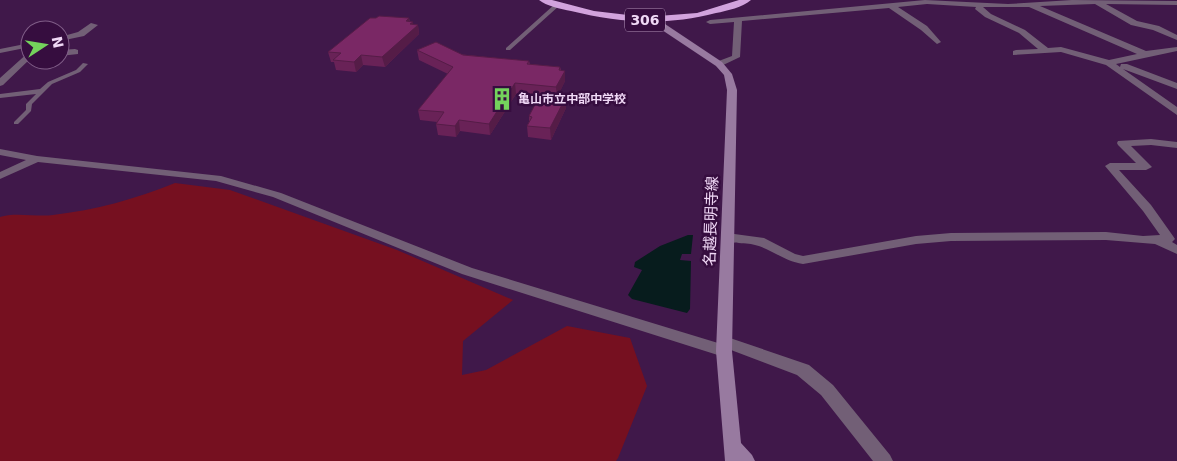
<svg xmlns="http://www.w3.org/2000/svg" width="1177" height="461" viewBox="0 0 1177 461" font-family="'DejaVu Sans','Noto Sans JP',sans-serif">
  <rect width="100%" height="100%" fill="#40184a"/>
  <!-- green -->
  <path fill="#761020" d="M175 183 230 190 397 250 513 300 463 341 462 375 486 370 567 326 630 338 647 386 618 458 616 461H0V217C14 212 37 217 53 215 95 210 136 199 175 183Z"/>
  <!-- water -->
  <path fill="#071c1d" d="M688 235H693L691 254H682L680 260 691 261 690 309 687 313 632 299 628 295 642 270 634 267 635 262 660 246Z"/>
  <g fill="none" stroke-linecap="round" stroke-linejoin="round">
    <!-- lane -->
    <path fill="#725f76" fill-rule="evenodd" d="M555 4 560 5 510 50H506V48Z
      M83 63 88 64 80 72 52 84 32 104 31 111 18 124H14V122L26 110V104L36 94 0 98V94L40 89 48 82 76 70Z"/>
    <!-- street -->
    <path fill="#725f76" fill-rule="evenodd" d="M925 0 1008 4 1072 0 1177 1V5L1106 4 1137 21 1159 26 1177 35V40L1153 30 1131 25 1095 4 1040 6 1146 51 1177 47V51L1116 64 1120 67 1121 64H1127L1177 83V89L1123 69 1177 107V115L1106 65 1061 52 1013 55V51L1016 50 1038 49 1019 33 985 17 975 9 976 7 927 4 898 7 927 26 941 42 937 44 921 30 889 8 742 21 740 57 719 67 716 66V62L732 56 734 22 710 24 706 22 710 20ZM983 7H1029L1137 54 1109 60 1061 47 1048 48 1025 30 991 14Z
      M91 23 98 25 84 36 60 41V37L78 32Z
      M30 43V47L0 53V49Z
      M75 49 78 50V54L60 56V50Z
      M30 51V59L3 85 0 86V78Z
      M1151 139 1177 142V148L1151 145 1131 146 1152 167 1146 170H1119L1151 205 1173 236 1175 239 1172 242 1177 245V254L1155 244 1106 240 951 241 916 244 803 264C783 261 772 249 755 245 745 242 727 245 721 237L727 233 764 238 795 254 803 256 916 236 951 233 1106 232 1143 236 1160 235 1143 211 1105 166 1110 163H1136L1118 145 1117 143 1118 141Z
      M0 149 37 156 221 176 281 193 472 268 718 343 720 338 725 336 730 338 809 365 833 385 890 455 893 461H873L821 395 797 375 731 350 729 355 724 357 462 274 273 197 216 181 38 162 0 179V172L26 160 0 155Z"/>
    <!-- secondary -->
    <path fill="#987aa0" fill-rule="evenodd" d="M650 18H656L722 62 732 74 737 90 732 351 741 443 752 455 755 461H725L716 351 727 90 724 75 716 66 650 22Z"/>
    <!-- highway -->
    <path fill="#d2a3dd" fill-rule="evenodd" d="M539 0H552L594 11 645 17 697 13 739 0H751C743 7 727 11 716 13 667 26 620 23 571 11 561 9 546 6 539 0Z"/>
  </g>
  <!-- wall -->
  <path fill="#692257" d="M376 18H409L410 22H413V24L418 25 419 34 385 67 363 65 356 72 336 70 334 62H331L328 52Z
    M417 50 529 61 530 64 560 67 561 70 565 81 557 97H566V108L551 140 528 137 527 126 529 122V116L540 96 516 94 490 135 460 131 456 137 438 135 436 124 437 122 420 120 418 110 448 74 419 60Z"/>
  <!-- shaded-wall -->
  <path fill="#551c47" d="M409 18 410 24 413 22 414 28 418 25 419 34 385 67 382 57 406 21Z
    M361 55 363 65 356 72 354 62Z
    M565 71V81L557 98 556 87Z
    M515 83 516 94 490 135 489 124Z
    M566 97V108L551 140 550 128Z
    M459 120 460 131 456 137 455 126Z"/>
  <!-- building -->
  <path fill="#7a2865" stroke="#551c47" d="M379 16 409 18 406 21 413 22 410 24 418 25 382 57 361 55 354 62 333 60 341 53 328 52 370 18H376Z
    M436 42 463 55 529 61 527 64 560 67 559 70 565 71 556 87 515 83 489 124 459 120 455 126 436 124 444 112 418 110 453 67 417 50Z
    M540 95 566 97 550 128 527 126 532 117 529 116Z"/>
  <!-- icons -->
  <defs>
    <symbol id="building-bare" viewBox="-9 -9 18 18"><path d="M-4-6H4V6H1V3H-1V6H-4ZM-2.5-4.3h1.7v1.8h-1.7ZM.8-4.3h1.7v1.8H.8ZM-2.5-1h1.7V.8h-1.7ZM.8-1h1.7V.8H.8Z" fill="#74d25c" stroke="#360d3f" stroke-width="2.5" paint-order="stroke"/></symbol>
  </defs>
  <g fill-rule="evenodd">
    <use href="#building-bare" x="486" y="83" width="32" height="32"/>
  </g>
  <g text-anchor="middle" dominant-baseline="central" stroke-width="5" stroke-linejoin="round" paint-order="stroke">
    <!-- far-poi labels -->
    <g font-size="12" font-weight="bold" fill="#f0d8f6" stroke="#360d3f" text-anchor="start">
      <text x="518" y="99">亀山市立中部中学校</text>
    </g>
    <!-- shield labels -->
    <rect fill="#360d3f" stroke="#b89bbf" stroke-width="1" x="625" y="8.5" width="40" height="23" rx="4"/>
    <g font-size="14" font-weight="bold" fill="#f0d8f6">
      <text x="645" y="20">306</text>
    </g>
    <!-- street labels -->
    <g font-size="15" fill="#f0d8f6" stroke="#360d3f">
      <text transform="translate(711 221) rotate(-88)">名越長明寺線</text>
    </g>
  </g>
  <!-- north arrow -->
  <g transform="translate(45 45) rotate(78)"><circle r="24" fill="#360d3f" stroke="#805e88"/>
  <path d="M0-4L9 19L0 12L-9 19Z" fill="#74d25c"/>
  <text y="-8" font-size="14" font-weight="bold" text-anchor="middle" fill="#f0d8f6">N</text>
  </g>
</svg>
